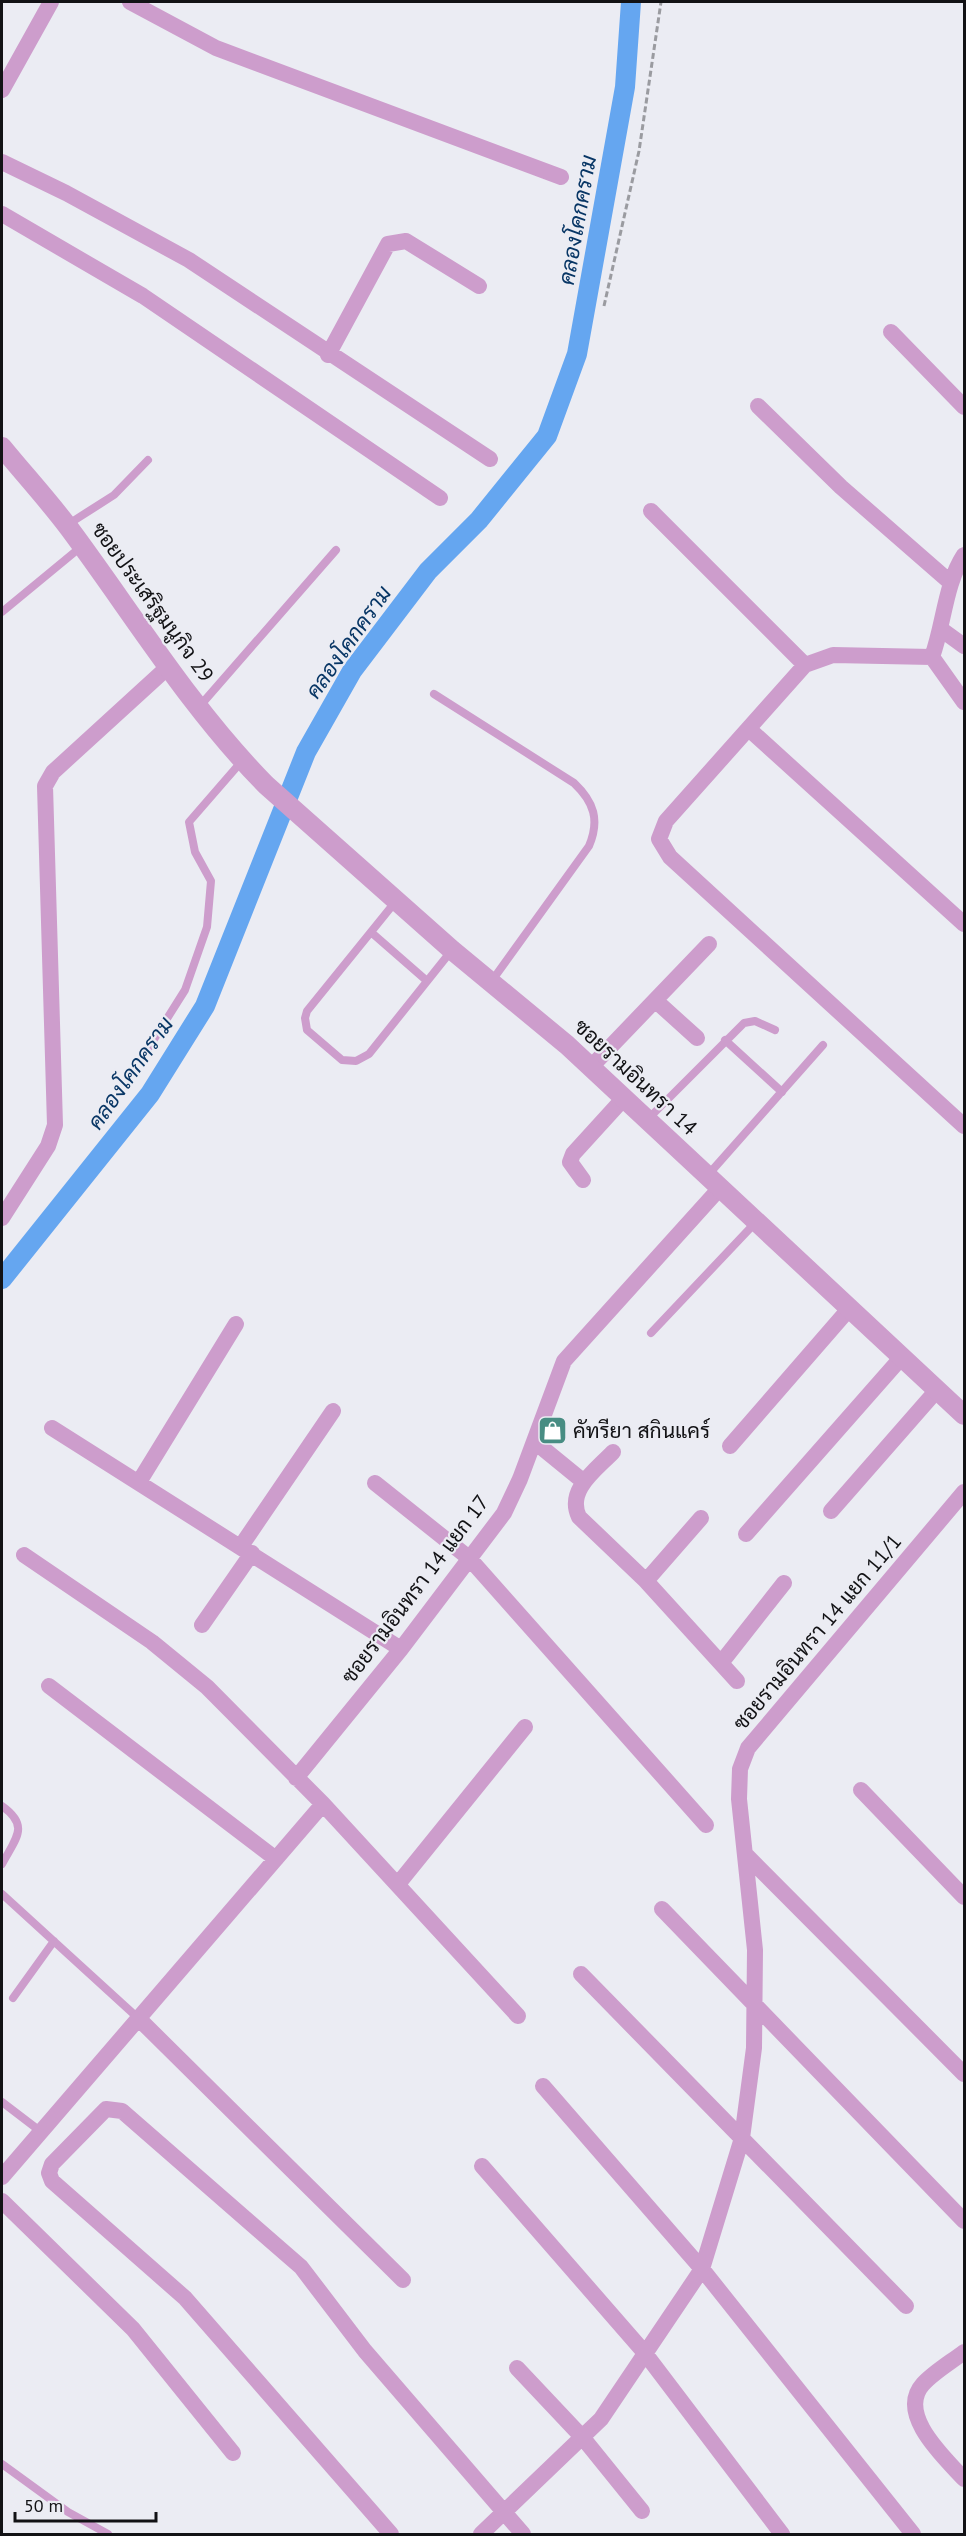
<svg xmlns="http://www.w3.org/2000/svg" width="966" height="2536" viewBox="0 0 966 2536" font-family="'PT Sans',Sarabun,sans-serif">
  <rect width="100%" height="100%" fill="#ebecf3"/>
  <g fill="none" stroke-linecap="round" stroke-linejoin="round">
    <!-- canal -->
    <path stroke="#65a6f0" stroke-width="20" d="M2 1279 150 1094 205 1006 306 752 352 671 428 571 479 520 547 436 577 354 625 87 631 2"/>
    <!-- path -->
    <path stroke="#9a9ba0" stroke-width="3" stroke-dasharray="6 3" stroke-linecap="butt" d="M604 306 639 151 661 2"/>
    <!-- service -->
    <path stroke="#cd9dcc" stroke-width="8" d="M67 525 114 495 148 460
      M2 612 82 546
      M434 694 574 783C594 802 600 820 589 846L491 982
      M199 707 336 550
      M396 901 307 1011 305 1018 307 1030 342 1060 356 1061 369 1054 452 950
      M372 933 427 981
      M725 1040 782 1092
      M146 1052 185 990 207 927 211 881 195 852 189 822 242 761
      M647 1120 744 1023 755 1021 775 1030
      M708 1175 823 1045
      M651 1333 756 1222
      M2 1806C30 1826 16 1838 2 1864
      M2 1894 138 2018
      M13 1998 54 1941
      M2 2102 40 2131
      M2 2464 68 2512 108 2534"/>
    <!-- minor -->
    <path stroke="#cd9dcc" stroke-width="16" d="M130 2 216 48 561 177
      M2 90 51 2
      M2 162 66 193 189 260 490 459
      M2 214 143 296 440 498
      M891 332 964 407
      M328 355 388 244 406 241 479 286
      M758 406 841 487 951 583
      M651 511 805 665
      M942 630 964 646
      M932 657 833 655 805 665 666 821 659 839 670 857 964 1126
      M932 657C944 624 945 584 964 555
      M932 657 964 702
      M750 730 964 924
      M656 1001 697 1038
      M591 1067 709 944
      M583 1180 570 1162 573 1154 624 1098
      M2 1218 48 1146 55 1125 45 786 53 772 168 667
      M52 1428 401 1649
      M535 1442 584 1482
      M730 1446 849 1309
      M613 1452C596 1470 566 1490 579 1517L646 1581 737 1681
      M139 1482 236 1324
      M375 1483 469 1558 706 1825
      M831 1511 937 1390
      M746 1534 901 1358
      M241 1546 333 1411
      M24 1555 152 1642 207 1687 323 1804 518 2016
      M646 1581 701 1518
      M202 1625 252 1553
      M721 1663 784 1583
      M49 1686 276 1859
      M296 1778 401 1649 504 1513 520 1479 564 1361 720 1188
      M861 1790 964 1897
      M747 1856 964 2074
      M398 1884 525 1727
      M662 1909 964 2221
      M581 1974 906 2306
      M138 2018 403 2280
      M543 2086 702 2269 913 2534
      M482 2166 644 2352 782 2534
      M2 2177 323 1804
      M2 2201 133 2329 233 2453
      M964 2352C951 2362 934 2372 923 2384 896 2414 945 2458 964 2479
      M517 2368 583 2438 642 2511
      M391 2534 185 2298 52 2181 49 2173 52 2164 106 2109 122 2111 301 2267 365 2351 523 2534
      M481 2534 601 2419 702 2269 742 2138 754 2048 755 1950 739 1799 740 1769 748 1748 964 1492"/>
    <!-- tertiary -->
    <path stroke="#cd9dcc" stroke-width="20" d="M2 447C24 474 48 500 69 528 133 614 190 708 266 785L452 950 567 1045 964 1415"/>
  </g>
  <!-- icons -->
  <defs>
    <symbol id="shop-square" viewBox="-11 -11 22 22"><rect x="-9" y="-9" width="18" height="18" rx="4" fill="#488d83" stroke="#ebecf3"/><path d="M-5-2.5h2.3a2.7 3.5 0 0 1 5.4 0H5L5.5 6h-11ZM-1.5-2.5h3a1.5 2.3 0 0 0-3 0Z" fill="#fff"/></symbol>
  </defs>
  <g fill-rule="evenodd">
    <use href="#shop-square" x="536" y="1414" width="33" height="33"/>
  </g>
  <g text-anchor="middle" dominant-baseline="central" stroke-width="4.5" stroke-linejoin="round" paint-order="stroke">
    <!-- street labels -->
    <g font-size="21" fill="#121215" stroke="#ebecf3">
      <text transform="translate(153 602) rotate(54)">ซอยประเสริฐมนูกิจ 29</text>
      <text transform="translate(636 1077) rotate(43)">ซอยรามอินทรา 14</text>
      <text transform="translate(415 1589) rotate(-53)">ซอยรามอินทรา 14 แยก 17</text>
      <text transform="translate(817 1632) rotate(-50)">ซอยรามอินทรา 14 แยก 11/1</text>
    </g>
    <!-- poi labels -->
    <g font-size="21" fill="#121215" stroke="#ebecf3" text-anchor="start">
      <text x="573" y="1430">คัทรียา สกินแคร์</text>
    </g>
    <!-- water labels -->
    <g font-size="22" font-style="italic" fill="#083665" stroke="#ebecf3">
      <text transform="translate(577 220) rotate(-80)">คลองโคกคราม</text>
      <text transform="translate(348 642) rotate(-55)">คลองโคกคราม</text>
      <text transform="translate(130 1073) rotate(-55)">คลองโคกคราม</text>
    </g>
  </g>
  <!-- border -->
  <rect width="966" height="2536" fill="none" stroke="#121215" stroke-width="6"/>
  <!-- scale -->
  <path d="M15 2512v9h141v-9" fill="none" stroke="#121215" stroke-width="3"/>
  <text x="24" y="2512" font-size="18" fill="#121215" stroke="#ebecf3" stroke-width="4.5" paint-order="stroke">50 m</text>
</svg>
